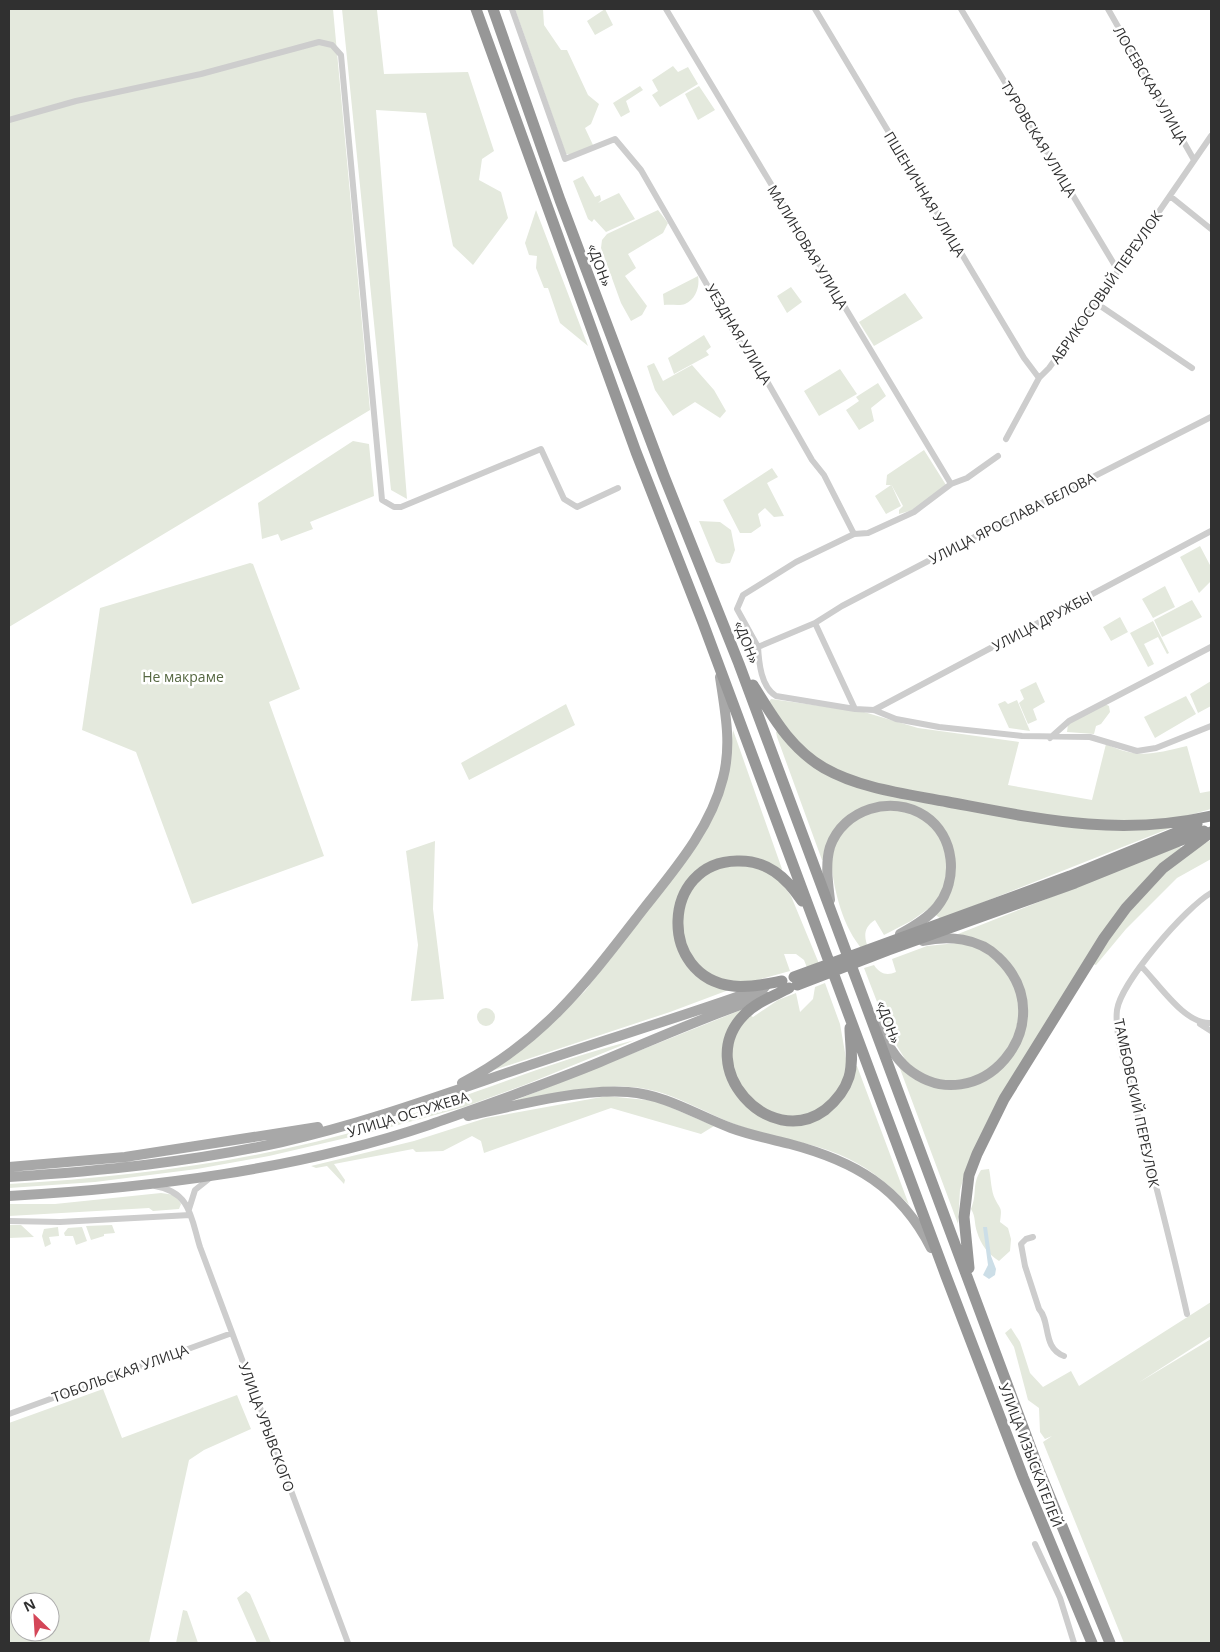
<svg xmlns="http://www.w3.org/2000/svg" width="1220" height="1652" viewBox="0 0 1220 1652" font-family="'Open Sans',sans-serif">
  <rect width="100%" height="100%" fill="#fff"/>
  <!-- green -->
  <path fill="#e4e9dd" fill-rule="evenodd" d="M9 9H333L370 410 9 627Z
    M342 9H384L377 10 384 74 468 72 494 151 482 159 479 180 501 192 508 218 473 265 453 246 426 113 376 110 407 499 391 490Z
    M515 9H543L544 25 561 50H567L588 95 599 104 591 124 585 128 593 145 573 155 566 154Z
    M605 9 613 25 595 35 587 21Z
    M673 66 678 72 688 67 698 84 660 107 652 95 658 91 652 80Z
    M640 86 643 90 626 101 630 112 621 117 613 103Z
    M699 86 715 110 698 120 685 94Z
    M583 176 595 197 600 195 601 200 598 203 619 193 635 219 606 232 594 219 592 222 588 219 573 181Z
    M536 210 588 346 560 323 548 288H544L536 268 537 256 529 255 525 243Z
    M658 210 668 223 663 233 628 254 636 268 625 276 647 306 642 315 631 321 621 303 601 248 602 240 607 234Z
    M698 276C700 286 696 299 685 304 680 306 670 304 664 305L663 294Z
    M791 287 802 302 787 313 777 296Z
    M905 293 923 318 874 346 859 322Z
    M704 335 711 347 706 351 709 355 674 374 668 358Z
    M654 363 663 381 692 365 714 390 726 411 720 418 695 402 673 416 655 390 647 366Z
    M840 369 857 394 819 416 804 391Z
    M878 383 886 396 871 408 874 421 859 430 846 410 859 401 856 397Z
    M353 441 369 444 374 496 310 522 313 529 281 541 278 534 262 539 258 503Z
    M924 450 946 485 913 510 899 514V510L903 506 891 484 901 506 886 514 875 496 891 485H886L887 475Z
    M772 468 778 477 767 483 784 516 774 517 765 508 758 514 761 526 751 533H740L723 500Z
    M699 521 720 522 731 530 735 550 730 563 722 564 716 562Z
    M1200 546 1211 567V581L1199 593 1180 557Z
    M250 563 253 564 300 689 269 702 324 856 192 904 136 752 82 730 100 608Z
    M1165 586 1175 607 1153 618 1142 599Z
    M1192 600 1202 617 1162 637 1154 620Z
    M1120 617 1128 632 1111 641 1103 627Z
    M1153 621 1169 653 1167 654 1158 637 1144 644 1154 664 1148 667 1130 633Z
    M1211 681V706L1198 713 1190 694Z
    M1036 682 1045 702 1033 709 1037 720 1028 724 1019 703 1024 699 1020 690Z
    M1186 696 1196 714 1155 738 1144 717Z
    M771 699 864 712 918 728 1019 742 1008 785 1092 800 1106 744C1138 759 1153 754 1187 746L1200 793 1211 791V809L1186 816 1173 827 941 919 928 909 911 921 884 935 875 920C863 928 864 936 868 948L863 950C843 928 834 891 831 862L822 860 777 737 776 732 784 726 769 702Z
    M1017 700 1030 731 1009 728 998 704 1005 701 1008 704Z
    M566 704 575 725 469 780 461 763Z
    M1105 704 1109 706 1110 712 1101 724 1096 726 1094 734 1067 732 1068 724Z
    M733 730 782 869 777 877 791 896 820 966 808 970 804 960 796 954H784L790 971 750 982 670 1012 494 1070 528 1045 585 991 701 837 732 740Z
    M1211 840V859L1177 878 1126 929 1096 965 1093 964C1124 917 1159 865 1211 840Z
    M435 841 433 909 444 999 411 1001 418 945 406 851Z
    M1180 846 1181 848C1148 876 1120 905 1096 942L965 1173 960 1190 958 1224 899 1066 905 1059 889 1033 864 968 874 965C880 974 887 976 896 972L892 959 927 946 957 943 958 934Z
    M825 983 840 1024 847 1064 857 1066 909 1205C892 1187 872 1170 849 1159 815 1142 776 1139 740 1126 703 1113 670 1089 630 1087 588 1084 546 1096 506 1104L741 1010 753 1017 778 1000 796 993 800 1012 813 999 815 987Z
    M477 1017a9 9 0 1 1 18 0a9 9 0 1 1-18 0Z
    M635 1040 527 1084 464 1107 376 1131 269 1156 197 1169 95 1182 9 1188V1184C133 1177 258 1161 377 1125 464 1099 547 1062 635 1040Z
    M607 1096 656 1101 714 1126 701 1134 611 1108 484 1153 481 1141 472 1136 443 1151 416 1152 413 1149 334 1164 345 1180 344 1184 327 1166 316 1168 311 1166 414 1141 486 1118Z
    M989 1169C991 1178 991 1191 995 1199 1001 1211 1002 1206 1000 1222L1008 1228 1011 1239 1010 1251 999 1261C988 1254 981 1245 977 1232 974 1223 976 1217 971 1209 978 1192 971 1186 981 1170Z
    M161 1193 175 1195 181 1204 179 1209 153 1211 149 1208 9 1216V1204H55Z
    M9 1225H21L34 1237 9 1238Z
    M112 1225 115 1233 104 1234V1236L91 1240 86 1226Z
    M58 1227 59 1236 49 1237 51 1244 45 1247 42 1236 44 1229Z
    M82 1227 87 1241 76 1245 73 1236H65L64 1233 68 1228Z
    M1211 1302V1336L1138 1383 1211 1339V1643H1124L1043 1442 1052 1436 1045 1439 1040 1432 1039 1408 1028 1400 1014 1347 1005 1333 1011 1328 1020 1342 1030 1373 1043 1387 1071 1371 1079 1386Z
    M103 1389 122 1438 237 1395 251 1429 204 1450 189 1460 149 1643H9V1423ZM20 1602H50V1632H20Z
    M246 1591 250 1594 271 1643H257L237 1598Z
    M183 1610 187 1611 198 1643H176Z"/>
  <!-- water -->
  <path fill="#ccdee7" d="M983 1227H987L991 1256 996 1269 995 1275 989 1279 983 1275 988 1265Z"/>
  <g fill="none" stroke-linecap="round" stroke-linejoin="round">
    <!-- street -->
    <path stroke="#cdcdcd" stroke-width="6" d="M512 9 565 159 615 139 641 170 741 344 768 383 812 460 824 475 854 534
      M666 9 951 484
      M815 9 1024 358 1039 378
      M961 9 1117 269
      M1108 9 1194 160
      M9 120 76 101 201 74 319 42 332 45 341 55 382 500 394 507H401L541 449 564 499 577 507 618 488
      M1170 196 1211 229
      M1096 303 1192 368
      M1006 439 1039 378 1049 368 1096 303 1211 136
      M998 456 967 478 951 484 914 512 868 533 854 534 796 562 743 595 737 609 758 647 815 623 842 606 955 547 1211 417
      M815 623 855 709
      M758 647C759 663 761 687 776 696L855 709 874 710 896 719 939 727 1022 736 1090 737 1137 751 1156 748 1211 726
      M874 710 1211 531
      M1050 738 1069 721 1211 647
      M1141 966C1159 984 1185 1025 1211 1023
      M1200 1024 1211 1031
      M155 1186C191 1192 191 1218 200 1247L348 1643
      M189 1209 195 1190 210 1178
      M9 1221 60 1222 190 1215
      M1033 1237 1026 1239 1021 1244 1025 1266 1039 1309C1051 1322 1042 1348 1064 1356
      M1187 1314C1171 1242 1152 1171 1134 1100 1128 1074 1114 1036 1117 1010 1121 982 1186 907 1211 893
      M9 1414 232 1333
      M1035 1544 1060 1598 1074 1643"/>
    <!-- primary -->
    <path stroke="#a8a8a8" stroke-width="10" d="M830 900C828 883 825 864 830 847 843 809 892 794 925 816 955 836 959 880 937 907 927 919 913 927 900 934
      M877 1024C885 1039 893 1056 907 1068 977 1126 1068 1023 998 957 979 938 948 935 923 941
      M462 1083C546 1039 589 979 645 907 676 868 711 827 723 778 732 744 725 711 720 677
      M468 1116C513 1106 583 1088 628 1092 667 1095 696 1115 731 1128 750 1135 770 1139 790 1144 854 1161 900 1187 931 1248
      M9 1167 125 1157 318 1127
      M9 1177C101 1171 192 1162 282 1142 367 1123 450 1092 533 1064 610 1038 688 1015 765 987
      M9 1196C149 1188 296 1170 429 1125 486 1105 544 1085 600 1062 655 1039 709 1015 765 996"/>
    <!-- highway -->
    <path stroke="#979797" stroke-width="11" d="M476 9 636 452 703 623 946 1276 1023 1477 1092 1643
      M493 9 560 200 664 476 739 664 1039 1470 1110 1643
      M753 685C773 717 790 748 824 768 861 789 907 794 948 802 1039 819 1118 837 1211 816
      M794 977 1070 876 1197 824
      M782 981C766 984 749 988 733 986 657 977 661 862 737 861 767 860 786 877 802 901
      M797 985 888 950 1075 883 1204 831
      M789 988C774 996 756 1002 744 1015 693 1067 769 1151 825 1110 836 1101 845 1090 849 1077 854 1061 850 1043 850 1028
      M969 1268 964 1217 969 1175 977 1154 1004 1099 1104 938 1126 908 1163 868 1211 832"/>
  </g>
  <g text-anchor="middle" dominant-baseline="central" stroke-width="5" stroke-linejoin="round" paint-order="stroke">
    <!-- street labels -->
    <g font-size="14" fill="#303030" stroke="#fff">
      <text transform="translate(1151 85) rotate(60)">ЛОСЕВСКАЯ УЛИЦА</text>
      <text transform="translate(1039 139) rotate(59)">ТУРОВСКАЯ УЛИЦА</text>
      <text transform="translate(925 194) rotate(59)">ПШЕНИЧНАЯ УЛИЦА</text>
      <text transform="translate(808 247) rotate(59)">МАЛИНОВАЯ УЛИЦА</text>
      <text transform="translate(600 265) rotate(70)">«ДОН»</text>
      <text transform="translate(1106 287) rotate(-55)">АБРИКОСОВЫЙ ПЕРЕУЛОК</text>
      <text transform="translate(739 334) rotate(59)">УЕЗДНАЯ УЛИЦА</text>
      <text transform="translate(1012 518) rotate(-27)">УЛИЦА ЯРОСЛАВА БЕЛОВА</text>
      <text transform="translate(1042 621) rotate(-28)">УЛИЦА ДРУЖБЫ</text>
      <text transform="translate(747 642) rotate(69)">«ДОН»</text>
      <text transform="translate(889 1022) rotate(70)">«ДОН»</text>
      <text transform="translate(1137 1103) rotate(78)">ТАМБОВСКИЙ ПЕРЕУЛОК</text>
      <text transform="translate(408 1114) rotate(-17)">УЛИЦА ОСТУЖЕВА</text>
      <text transform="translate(120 1373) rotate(-20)">ТОБОЛЬСКАЯ УЛИЦА</text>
      <text transform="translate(267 1427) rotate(70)">УЛИЦА УРЫВСКОГО</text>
      <text transform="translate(1031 1455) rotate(69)">УЛИЦА ИЗЫСКАТЕЛЕЙ</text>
    </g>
    <!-- park labels -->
    <g font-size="14" fill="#566842" stroke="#fff">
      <text x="183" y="676">Не макраме</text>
    </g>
  </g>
  <!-- border -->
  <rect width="1220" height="1652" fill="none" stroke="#303030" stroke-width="20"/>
  <!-- north arrow -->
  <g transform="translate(35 1617) rotate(335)"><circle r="24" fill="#ffffff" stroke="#acacac"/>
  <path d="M0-4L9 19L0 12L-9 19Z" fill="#d44658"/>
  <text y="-8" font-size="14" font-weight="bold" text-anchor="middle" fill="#303030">N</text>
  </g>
</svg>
